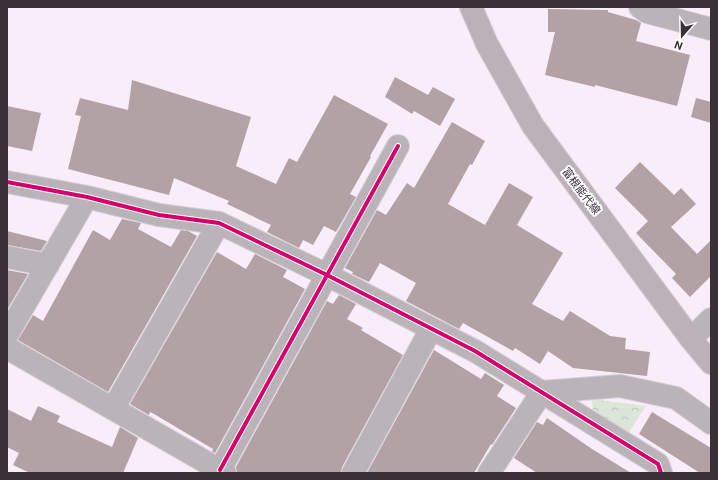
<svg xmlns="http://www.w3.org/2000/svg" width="718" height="480" viewBox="0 0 718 480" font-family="Roboto,'Noto Sans JP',sans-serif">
  <defs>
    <pattern id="park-crowns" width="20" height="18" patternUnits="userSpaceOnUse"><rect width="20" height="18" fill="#dbe6d9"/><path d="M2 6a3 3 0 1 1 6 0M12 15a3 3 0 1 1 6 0" fill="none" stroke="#bdc6bb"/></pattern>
  </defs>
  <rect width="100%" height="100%" fill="#f9edf9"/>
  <!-- park -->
  <path fill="url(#park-crowns)" d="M592 399 646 406 627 435 593 414Z"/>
  <!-- building -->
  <path fill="#b2a1a5" d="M548 9 608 10V12L636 20 641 23 636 41 690 55 677 106 595 85V87L545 75 555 32H548Z
    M395 77 428 95 433 87 455 99 440 126 414 111 412 114 385 97Z
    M132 80 251 117 236 166 276 184 289 158 297 162 334 95 388 124 370 156 371 157 350 194 356 197 336 232 324 226 313 245 303 240 299 248 267 232 271 225 227 204 229 201 174 178 169 195 68 169 81 116 75 115 80 98 128 110Z
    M696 98 711 102V123L691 117Z
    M7 106 41 113 32 151 7 146Z
    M452 122 485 141 472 165 470 164 448 204 485 225 509 183 533 197 517 225 563 253 532 304 563 321 570 311 610 336 626 338 625 349 650 352 647 376 573 368 548 351 540 364 515 348 513 351 463 323 459 329 406 301 416 283 380 263 369 282 352 274 353 272 345 268 377 210 386 215 407 183 414 188Z
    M640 162 674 195 681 188 696 204 671 227 697 254 711 240V276L690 297 672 278 676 274 636 233 648 221 615 188Z
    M122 219 141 223 138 229 171 247 181 230 188 231 197 236 108 392 18 340 33 315 43 321 93 230 110 240Z
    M7 231 47 241 41 251 7 245Z
    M217 252 246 269 255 254 287 270 283 277 305 289 215 453 212 451 213 449 154 414 150 412 149 415 130 404Z
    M7 270 28 274 7 310Z
    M339 295 356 304 347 319 363 328 361 330 403 355 342 467 341 473H237L236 467 327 301 333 304Z
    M434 350 481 379 485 373 504 385 497 396 516 408 492 445 491 444 474 473H367Z
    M38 406 60 416 57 422 112 447 120 427 138 438 123 473H30L13 465 19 453 7 447V409L31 421Z
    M652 412 711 448V473H700L639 434Z
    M547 418 592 449 631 473H537L514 458 537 422 543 425Z"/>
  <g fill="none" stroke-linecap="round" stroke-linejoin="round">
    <defs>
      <path id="street" d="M640 7 647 12 711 29
        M7 182 87 197 159 215 219 223 327 275 475 351 658 464 661 473
        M7 257 48 265
        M7 335 87 197
        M691 339 711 319
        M7 348 225 473
        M542 392 620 386 676 398 711 423
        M113 409 219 223
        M220 470 398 146
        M353 473 431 329
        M489 473 542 392"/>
      <path id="secondary" d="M471 7 487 44 533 126 691 339 711 363"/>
    </defs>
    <!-- street casing -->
    <use href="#street" stroke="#d5ccd5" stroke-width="24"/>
    <!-- secondary casing -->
    <use href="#secondary" stroke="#d5ccd5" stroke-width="24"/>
    <!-- street -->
    <use href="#street" stroke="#bab4b8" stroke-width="22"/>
    <!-- secondary -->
    <use href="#secondary" stroke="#bab2b8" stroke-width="22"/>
    <defs>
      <path id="cycleway" d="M7 182 87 197 159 215 219 223 327 275 475 351 658 464 661 473
        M220 470 398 146"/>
    </defs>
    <!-- cycleway casing -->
    <use href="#cycleway" stroke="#fff" stroke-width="6"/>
    <!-- cycleway -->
    <use href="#cycleway" stroke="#d6006c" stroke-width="4"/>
  </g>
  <g text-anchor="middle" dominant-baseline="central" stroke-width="4" stroke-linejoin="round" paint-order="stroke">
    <!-- street labels -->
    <g font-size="11" fill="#382f37" stroke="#fff">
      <text transform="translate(581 191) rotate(53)">富根能代線</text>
    </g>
  </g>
  <!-- border -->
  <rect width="718" height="480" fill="none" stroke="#382f37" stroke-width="16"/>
  <!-- north arrow -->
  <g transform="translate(682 36) rotate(200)" stroke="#ffffff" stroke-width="3" paint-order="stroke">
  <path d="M0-3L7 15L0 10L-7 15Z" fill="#382f37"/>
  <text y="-6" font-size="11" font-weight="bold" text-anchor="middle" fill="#382f37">N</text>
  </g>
</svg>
